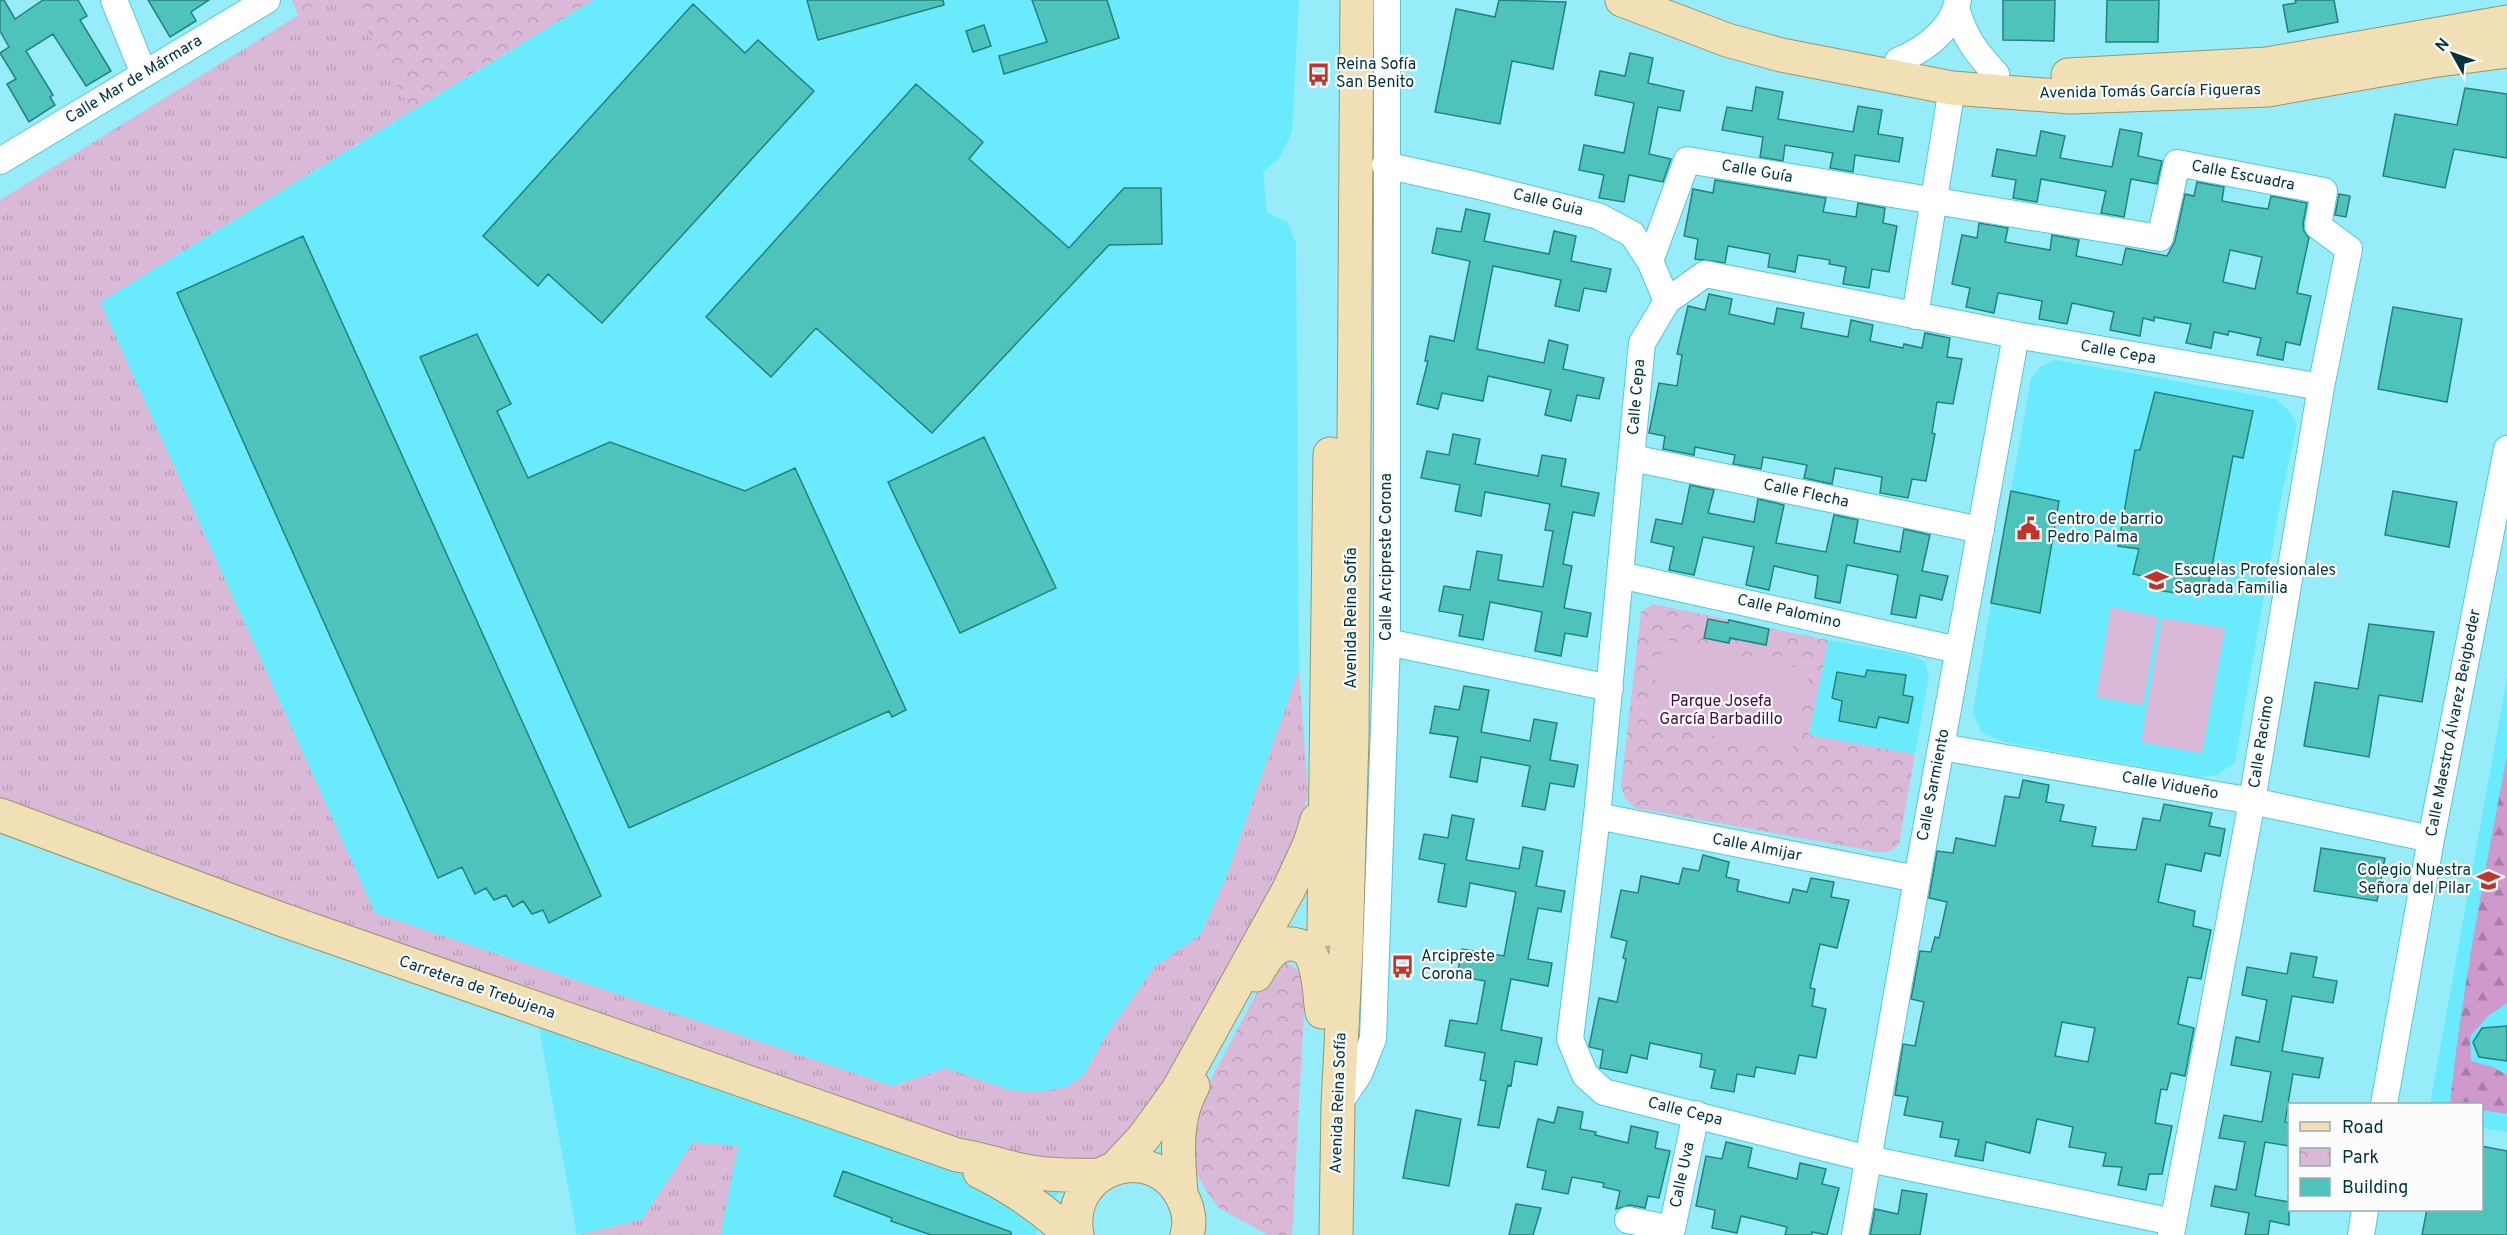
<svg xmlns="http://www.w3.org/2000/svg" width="2507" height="1235" viewBox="0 0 2507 1235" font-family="Overpass,sans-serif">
  <defs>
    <pattern id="grass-tufts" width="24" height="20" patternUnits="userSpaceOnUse" patternTransform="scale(1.5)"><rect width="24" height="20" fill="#dab8d7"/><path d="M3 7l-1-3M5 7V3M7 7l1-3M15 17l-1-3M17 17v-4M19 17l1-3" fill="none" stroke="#b99fb9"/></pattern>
    <pattern id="forest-firs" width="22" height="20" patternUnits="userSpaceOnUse" patternTransform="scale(1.5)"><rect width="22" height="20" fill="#cf99cb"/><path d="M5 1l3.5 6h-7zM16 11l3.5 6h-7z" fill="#a67ea6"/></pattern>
    <pattern id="park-crowns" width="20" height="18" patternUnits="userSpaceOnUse" patternTransform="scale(1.5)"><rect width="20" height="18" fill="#dab8d7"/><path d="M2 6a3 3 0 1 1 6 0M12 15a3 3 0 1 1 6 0" fill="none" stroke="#b99fb9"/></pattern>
  </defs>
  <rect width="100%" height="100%" fill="#96ecf9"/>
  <!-- built -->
  <path fill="#6aeafd" d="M593 0H1299L1292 132 1280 157 1263 172 1267 213 1287 222 1296 243 1299 669 1225 880 1200 935 1154 967 1103 1040 1083 1076 1066 1087 1039 1092 1009 1090 946 1068 892 1086 375 913 100 302Z
    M2056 360 2276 399 2290 412 2297 424 2281 499 2235 762 2217 775 2198 777 2004 742 1981 732 1973 712 1991 603 2040 612 2059 501 2011 491 2031 379 2041 366Z
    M1828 640 1911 655 1925 662 1929 676 1915 754 1808 735Z
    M2507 678V1132L2482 1128V1104H2430Z
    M537 1017 1067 1177 1035 1235H722L693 1142 642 1219 577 1235Z"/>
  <!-- grass -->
  <path fill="url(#grass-tufts)" d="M323 0H350L411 111 100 302 375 913 892 1086 946 1068 1009 1090 1039 1092 1066 1087 1083 1076 1103 1040 1154 967 1200 935 1225 880 1299 669 1308 794 1288 880 1205 1034 1105 1159 1067 1177 0 817V200Z
    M693 1142 738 1146 721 1231 722 1235H578L642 1219Z"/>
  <!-- forest -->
  <path fill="url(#forest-firs)" d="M2507 756V1003L2489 1015 2470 1036 2471 1061 2493 1067 2507 1075V1114L2482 1110V1104H2450C2462 988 2485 871 2507 756Z"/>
  <!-- park -->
  <path fill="url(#park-crowns)" d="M292 0H323L298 15Z
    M350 0H593L411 111Z
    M1653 604 1828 640 1809 735 1915 754 1899 844 1892 850 1883 853 1635 808 1625 798 1621 786 1641 612Z
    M1282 959 1303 974 1305 992 1292 1235H1268L1219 1208 1207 1192 1193 1166 1190 1119 1272 964Z"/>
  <!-- pitch -->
  <path fill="#dab8d7" d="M2111 607 2158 617 2143 705 2096 697Z
    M2162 618 2225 628 2202 753 2141 742Z
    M1664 640 1810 670 1792 752 1647 722Z"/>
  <!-- building -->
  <path fill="#4ec3bb" stroke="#24817b" stroke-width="1.5" fill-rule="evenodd" d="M0 0H4L15 19 43 0H78L87 16 80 20 111 71 86 86 53 34 26 51 53 95 50 97 55 105 29 122 7 84 16 79 0 53 9 47 0 31Z
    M148 0H209L191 12 196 21 170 37Z
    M807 0H943L944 5 818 40Z
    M1032 0H1107L1119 38 1004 74 999 56 1047 42Z
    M1499 0 1566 2 1553 69 1512 61 1500 124 1435 112 1456 9 1495 17Z
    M2003 0H2055L2054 41 2003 40Z
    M2107 0H2159L2158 42H2106Z
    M2295 0H2334L2338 22 2288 32 2283 5 2296 3Z
    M693 4 745 53 758 40 814 91 602 323 548 274 538 286 483 236Z
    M984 25 991 46 973 52 966 31Z
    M1630 53 1653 58 1648 83 1684 91 1680 111 1658 107 1649 154 1671 159 1663 182 1629 175 1624 202 1599 198 1604 175 1579 170 1584 145 1624 153 1634 103 1595 95 1600 71 1625 76Z
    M916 84 983 142 969 159 1069 248 1124 188H1161L1162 244 1109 245 932 433 816 328 771 377 706 317Z
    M1756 87 1783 92 1778 119 1853 132 1858 106 1882 110 1878 134 1903 138 1899 162 1855 155 1853 172 1830 168 1833 153 1785 145 1783 161 1760 157 1763 137 1722 130 1727 107 1752 111Z
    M2465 88 2507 94V158L2454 149 2445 188 2383 176 2395 114 2457 125Z
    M2120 129 2142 133 2138 156 2162 161 2157 184 2131 179 2124 217 2101 213 2106 191 2041 179 2037 202 2013 198 2016 180 1992 176 1997 149 2036 156 2041 131 2065 136 2060 158 2112 167Z
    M1715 180 1826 198 1823 212 1856 217 1858 203 1885 208 1883 223 1897 226 1889 272 1872 269 1869 288 1843 284 1846 267 1829 264 1830 260 1798 255 1795 272 1768 267 1770 254 1728 246 1725 263 1695 259 1698 239 1684 236 1693 189 1713 193Z
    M2197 182 2224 187 2222 201 2254 207 2268 209 2271 196 2307 203 2303 224 2304 231 2309 238 2297 293 2311 296 2300 345 2286 342 2283 360 2257 355 2261 338 2229 331 2228 335 2214 332 2211 348 2186 343 2191 324 2154 317V321L2143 318 2140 336 2110 330 2114 312 2072 303 2067 324 2039 319 2042 301 2011 295 1998 293 1994 313 1966 307 1970 288 1952 284 1962 235 1977 238 1979 223 2008 228 2005 242 2050 250 2052 235 2079 240 2076 256 2122 265 2126 248 2167 256 2175 241 2185 194 2194 196ZM2230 250 2262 257 2255 289 2223 282Z
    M2339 194 2350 196 2346 217 2335 215Z
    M1466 209 1490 214 1484 241 1549 254 1554 231 1576 236 1571 261 1611 269 1606 292 1584 288 1579 311 1555 306 1561 280 1493 266 1477 349 1544 363 1549 340 1568 345 1563 369 1604 378 1599 399 1577 395 1571 421 1545 415 1551 390 1488 376 1483 401 1442 393 1438 409 1417 404 1428 361H1425L1430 336 1454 341 1470 261 1432 253 1437 228 1461 232Z
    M303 236 601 896 549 923 543 910 532 914 523 901 513 907 506 895 494 900 486 888 475 894 462 867 438 878 177 293Z
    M1709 294 1732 299 1729 314 1774 324 1777 308 1804 313 1801 328 1848 337 1851 320 1873 325 1870 341 1903 348 1904 344 1922 348 1925 333 1950 338 1947 357 1962 359 1953 404 1937 402 1932 433 1935 434 1926 481 1912 479 1908 498 1880 493 1882 477 1835 468 1832 484 1804 478 1807 465 1763 457 1761 469 1733 464 1735 455 1695 447 1694 455 1663 449 1665 436 1649 433 1659 383 1677 386 1682 355 1677 354 1688 306 1705 310Z
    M2393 307 2462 319 2447 402 2378 389Z
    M477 334 511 404 497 411 528 478 610 442 745 491 795 468 906 710 892 717 889 711 629 828 420 357Z
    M2155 392 2253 411 2243 458 2233 456 2208 587 2183 583 2182 594 2156 590 2158 579 2133 574 2139 549 2118 546 2135 450H2140Z
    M1453 434 1480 439 1475 464 1538 476 1542 455 1566 459 1561 486 1599 493 1594 516 1573 512 1563 564 1572 566 1564 608 1591 613 1587 637 1565 633 1561 656 1535 651 1542 612 1490 602 1483 640 1459 636 1463 615 1439 611 1444 586 1470 590 1477 551 1502 555 1498 580 1543 587 1553 531 1545 530 1550 504 1485 492 1481 516 1455 511 1460 485 1421 478 1427 451 1449 455Z
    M984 437 1056 588 960 633 888 482Z
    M1690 485 1714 490 1708 513 1754 522 1758 499 1784 505 1776 543 1826 552 1834 515 1858 520 1854 543 1900 552 1904 529 1930 535 1922 571 1948 576 1942 600 1920 595 1916 618 1891 614 1898 575 1847 565 1840 603 1815 598 1818 576 1774 566 1769 590 1746 585 1754 547 1703 537 1694 575 1669 570 1674 547 1651 542 1656 519 1682 524Z
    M2011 491 2059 501 2040 613 1991 603Z
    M2393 491 2457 502 2449 547 2385 535Z
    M1708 619 1728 623 1729 620 1769 629 1766 645 1730 638 1729 643 1704 638Z
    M2369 624 2434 632 2422 702 2379 695 2369 757 2304 746 2315 682 2358 689Z
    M1867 670 1906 675 1903 695 1913 697 1908 723 1879 717 1876 728 1839 721 1842 701 1832 698 1837 672 1865 677Z
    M1464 686 1489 690 1481 732 1530 741 1534 719 1557 723 1550 760 1578 765 1574 787 1550 783 1545 810 1522 806 1530 766 1481 757 1477 782 1450 777 1458 737 1430 733 1435 706 1459 710Z
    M2023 780 2049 785 2046 802 2064 805 2060 821 2096 827 2092 846 2136 850 2143 818 2160 821 2164 804 2212 813 2209 826 2225 829 2220 856 2205 853 2201 871 2166 864 2158 902 2195 911 2193 926 2211 930 2201 979 2188 977 2178 1024 2194 1028 2185 1076 2171 1073 2167 1090 2161 1089 2155 1123 2172 1126 2162 1174H2149L2146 1190 2118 1185 2122 1167 2103 1166 2106 1153 2069 1147 2073 1127 2037 1119 2030 1153 1986 1142 1983 1161 1955 1156 1959 1140 1940 1137 1943 1122 1904 1115 1908 1097 1895 1095 1903 1044 1915 1046 1924 1002 1911 999 1920 951 1931 952 1935 937 1939 938 1947 902 1929 898 1937 851 1953 853 1956 838 1995 846 2005 796 2019 798ZM2062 1022 2095 1028 2088 1062 2055 1056Z
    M1452 815 1474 819 1466 860 1519 869 1523 847 1543 851 1536 886 1565 891 1561 912 1538 908 1528 959 1552 963 1548 986 1511 979 1501 1030 1542 1038 1537 1065 1515 1061 1511 1086 1508 1085 1499 1128 1478 1125 1486 1081 1480 1080 1485 1053 1445 1046 1450 1020 1477 1024 1485 981 1457 976 1462 949 1504 956 1516 892 1470 883 1466 907 1438 902 1445 864 1419 859 1424 834 1448 838Z
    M2321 848 2385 858 2377 901 2314 891Z
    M1703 855 1729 862 1726 877 1739 880 1737 891 1789 903 1793 889 1807 892 1811 878 1834 882 1831 897 1849 900 1837 948 1820 944 1810 988 1815 989 1812 1006 1826 1009 1816 1058 1799 1055 1795 1074 1756 1067 1754 1077 1737 1074 1734 1092 1711 1088 1715 1070 1700 1067 1702 1054 1650 1043 1647 1059 1631 1055 1627 1073 1600 1068 1603 1050 1589 1047 1599 998 1617 1002 1626 959 1623 958 1627 941 1611 937 1621 890 1638 893 1641 876 1679 884 1683 868 1699 871Z
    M2291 953 2317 957 2313 977 2337 981 2333 1003 2292 996 2282 1051 2323 1058 2319 1078 2293 1074 2285 1122 2289 1123V1146L2265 1142 2255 1196 2289 1202V1225L2270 1221 2268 1235H2245L2249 1213 2211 1206 2215 1186 2236 1190 2245 1142 2219 1138 2224 1115 2262 1122 2271 1072 2231 1065 2236 1037 2259 1042 2267 1000 2242 995 2247 967 2287 974Z
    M2507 1026V1061L2479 1057 2473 1042 2482 1028Z
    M1558 1107 1583 1112 1580 1129 1596 1132 1595 1135 1628 1143 1631 1126 1658 1132 1655 1148 1670 1151 1659 1198 1648 1196 1645 1208 1630 1205 1616 1209 1620 1191 1603 1187 1604 1183 1572 1177 1568 1194 1542 1189 1546 1171 1527 1167 1538 1119 1554 1123Z
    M1416 1110 1461 1119 1449 1186 1403 1178Z
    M1726 1142 1752 1148 1748 1167 1797 1179 1800 1163 1826 1169 1822 1184 1839 1188 1827 1235 1812 1232V1235H1785L1787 1227 1741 1216 1737 1233 1712 1228 1715 1210 1696 1206 1706 1156 1722 1159Z
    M2481 1146 2507 1151V1235H2422L2427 1209H2481Z
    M843 1171 1011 1232V1235H931L891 1221 892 1218 834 1196Z
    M1902 1190 1927 1194 1920 1235H1870L1875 1209 1898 1214Z
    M1516 1204 1541 1208 1533 1235H1509Z"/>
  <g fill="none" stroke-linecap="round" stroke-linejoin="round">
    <defs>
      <path id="minor" d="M114 0 144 74
        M1956 8C1965 38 1975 51 1996 74
        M1898 61C1925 49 1952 31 1958 0
        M0 161 267 0
        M1385 165 1475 185 1598 216 1632 234 1650 261 1667 301
        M1650 261 1687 160 2160 238 2177 163 2324 191 2318 226 2349 249 2321 387 2252 801 2171 1235
        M1915 316 1952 88
        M1632 458 1981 530
        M1620 575 1958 650
        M1387 642 1610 688
        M1942 747 2252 801 2431 839
        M1597 816 1917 879
        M2384 1104 2431 839 2507 449
        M1338 1105 1359 1074 1373 1039 1387 642V0
        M1628 1220 1672 1229 1696 1114
        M2173 1222 1869 1159 1604 1092 1585 1075 1570 1039 1597 816 1642 343 1667 301 1705 274 2016 335 2321 387
        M1855 1235 1917 879 2016 335
        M2361 1235 2365 1210"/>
      <path id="major" d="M1622 0 1727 40 1781 55 1952 88 2071 97 2268 90 2431 61 2507 51
        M2068 75 2267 64 2507 22
        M0 815 283 920 957 1155C978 1158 995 1164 1016 1169 1042 1175 1072 1176 1099 1175
        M1324 930 1330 454
        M1256 975C1265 959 1276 939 1297 945 1301 946 1307 949 1309 952 1320 967 1319 994 1322 1012
        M1116 1167 1144 1137 1178 1090 1289 889 1310 843 1317 820
        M980 1172C1015 1189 1043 1209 1071 1235
        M1181 1193C1178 1156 1174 1119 1193 1086
        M1077 1235C1064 1165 1159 1137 1185 1203 1189 1213 1190 1225 1187 1235
        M1336 1235 1338 1105 1346 949 1352 736 1357 0"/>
    </defs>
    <!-- minor casing -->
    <use href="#minor" stroke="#54c7d8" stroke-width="28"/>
    <!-- major casing -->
    <use href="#major" stroke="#97976a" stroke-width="35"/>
    <!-- minor -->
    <use href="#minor" stroke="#fff" stroke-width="26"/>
    <!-- major -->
    <use href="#major" stroke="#f1e0b5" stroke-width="33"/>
  </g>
  <!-- icons -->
  <defs>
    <symbol id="bus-bare" viewBox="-9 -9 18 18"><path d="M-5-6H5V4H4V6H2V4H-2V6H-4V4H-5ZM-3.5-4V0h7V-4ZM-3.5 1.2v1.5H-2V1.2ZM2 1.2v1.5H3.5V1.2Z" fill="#c2342a" stroke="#fcfcfc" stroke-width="2.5" paint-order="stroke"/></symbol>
    <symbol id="civic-bare" viewBox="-9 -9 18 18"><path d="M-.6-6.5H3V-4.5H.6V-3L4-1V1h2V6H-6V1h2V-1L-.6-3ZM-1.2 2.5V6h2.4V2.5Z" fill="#c2342a" stroke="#fcfcfc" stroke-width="2.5" paint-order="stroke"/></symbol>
    <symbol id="school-bare" viewBox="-9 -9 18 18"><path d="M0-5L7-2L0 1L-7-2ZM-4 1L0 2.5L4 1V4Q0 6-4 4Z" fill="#c2342a" stroke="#fcfcfc" stroke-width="2.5" paint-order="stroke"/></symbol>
  </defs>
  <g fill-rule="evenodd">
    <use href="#bus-bare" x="1302" y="58" width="33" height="33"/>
    <use href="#civic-bare" x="2012" y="512" width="33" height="33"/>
    <use href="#school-bare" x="2140" y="564" width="33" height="33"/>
    <use href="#school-bare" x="2472" y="864" width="33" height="33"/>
    <use href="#bus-bare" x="1386" y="950" width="33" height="33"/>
  </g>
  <g text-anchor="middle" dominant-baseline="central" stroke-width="4.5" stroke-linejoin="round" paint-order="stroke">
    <!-- poi labels -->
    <g font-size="16" fill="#00343b" stroke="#fcfcfc" text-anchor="start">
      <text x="1336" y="65">Reina Sofía<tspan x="1336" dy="18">San Benito</tspan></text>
      <text x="2047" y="520">Centro de barrio<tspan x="2047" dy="18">Pedro Palma</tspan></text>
      <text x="2174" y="571">Escuelas Profesionales<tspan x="2174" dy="18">Sagrada Familia</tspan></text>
      <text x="2471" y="871" text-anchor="end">Colegio Nuestra<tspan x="2471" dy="18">Señora del Pilar</tspan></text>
      <text x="1421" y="957">Arcipreste<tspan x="1421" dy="18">Corona</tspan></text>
    </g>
    <!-- street labels -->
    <g font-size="16" fill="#00343b" stroke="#fcfcfc">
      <text transform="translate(134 80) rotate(-31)">Calle Mar de Mármara</text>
      <text transform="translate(2150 92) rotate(-1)">Avenida Tomás García Figueras</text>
      <text transform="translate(1757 172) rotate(10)">Calle Guía</text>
      <text transform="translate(2243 176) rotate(11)">Calle Escuadra</text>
      <text transform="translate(1548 203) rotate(14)">Calle Guia</text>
      <text transform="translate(2118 353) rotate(10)">Calle Cepa</text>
      <text transform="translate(1637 397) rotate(-85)">Calle Cepa</text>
      <text transform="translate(1806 494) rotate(12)">Calle Flecha</text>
      <text transform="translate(1387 557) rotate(-90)">Calle Arcipreste Corona</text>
      <text transform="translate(1789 612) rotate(13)">Calle Palomino</text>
      <text transform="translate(1352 618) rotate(-90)">Avenida Reina Sofía</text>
      <text transform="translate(2454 723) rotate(-79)">Calle Maestro Álvarez Beigbeder</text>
      <text transform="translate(2262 742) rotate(-81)">Calle Racimo</text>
      <text transform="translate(1934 785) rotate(-79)">Calle Sarmiento</text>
      <text transform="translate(2170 786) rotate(10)">Calle Vidueño</text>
      <text transform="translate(1757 848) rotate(11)">Calle Almijar</text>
      <text transform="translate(477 988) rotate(19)">Carretera de Trebujena</text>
      <text transform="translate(1339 1103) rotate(-88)">Avenida Reina Sofía</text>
      <text transform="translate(1685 1112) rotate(14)">Calle Cepa</text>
      <text transform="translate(1683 1175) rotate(-78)">Calle Uva</text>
    </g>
    <!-- park labels -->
    <g font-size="16" fill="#4a0749" stroke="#fcfcfc">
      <text x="1721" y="702">Parque Josefa<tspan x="1721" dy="18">García Barbadillo</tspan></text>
    </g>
  </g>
  <!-- legend -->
  <rect x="2288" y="1103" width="195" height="108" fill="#fcfcfc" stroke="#97acaf" stroke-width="1.5"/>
  <rect x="2300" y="1122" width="30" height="9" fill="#f1e0b5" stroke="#97acaf" stroke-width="1.5"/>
  <text x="2342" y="1133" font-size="18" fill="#00343b">Road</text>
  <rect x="2300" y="1148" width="30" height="18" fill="url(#park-crowns)" stroke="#97acaf" stroke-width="1.5"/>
  <text x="2342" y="1163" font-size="18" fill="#00343b">Park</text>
  <rect x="2300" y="1178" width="30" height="18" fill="#4ec3bb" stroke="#97acaf" stroke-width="1.5"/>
  <text x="2342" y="1193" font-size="18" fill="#00343b">Building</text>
  <!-- north arrow -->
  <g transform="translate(2453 54) rotate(310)" stroke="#fcfcfc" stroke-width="4.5" paint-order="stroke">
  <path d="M0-4.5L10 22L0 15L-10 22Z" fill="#00343b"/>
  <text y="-9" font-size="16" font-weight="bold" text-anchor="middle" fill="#00343b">N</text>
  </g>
</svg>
